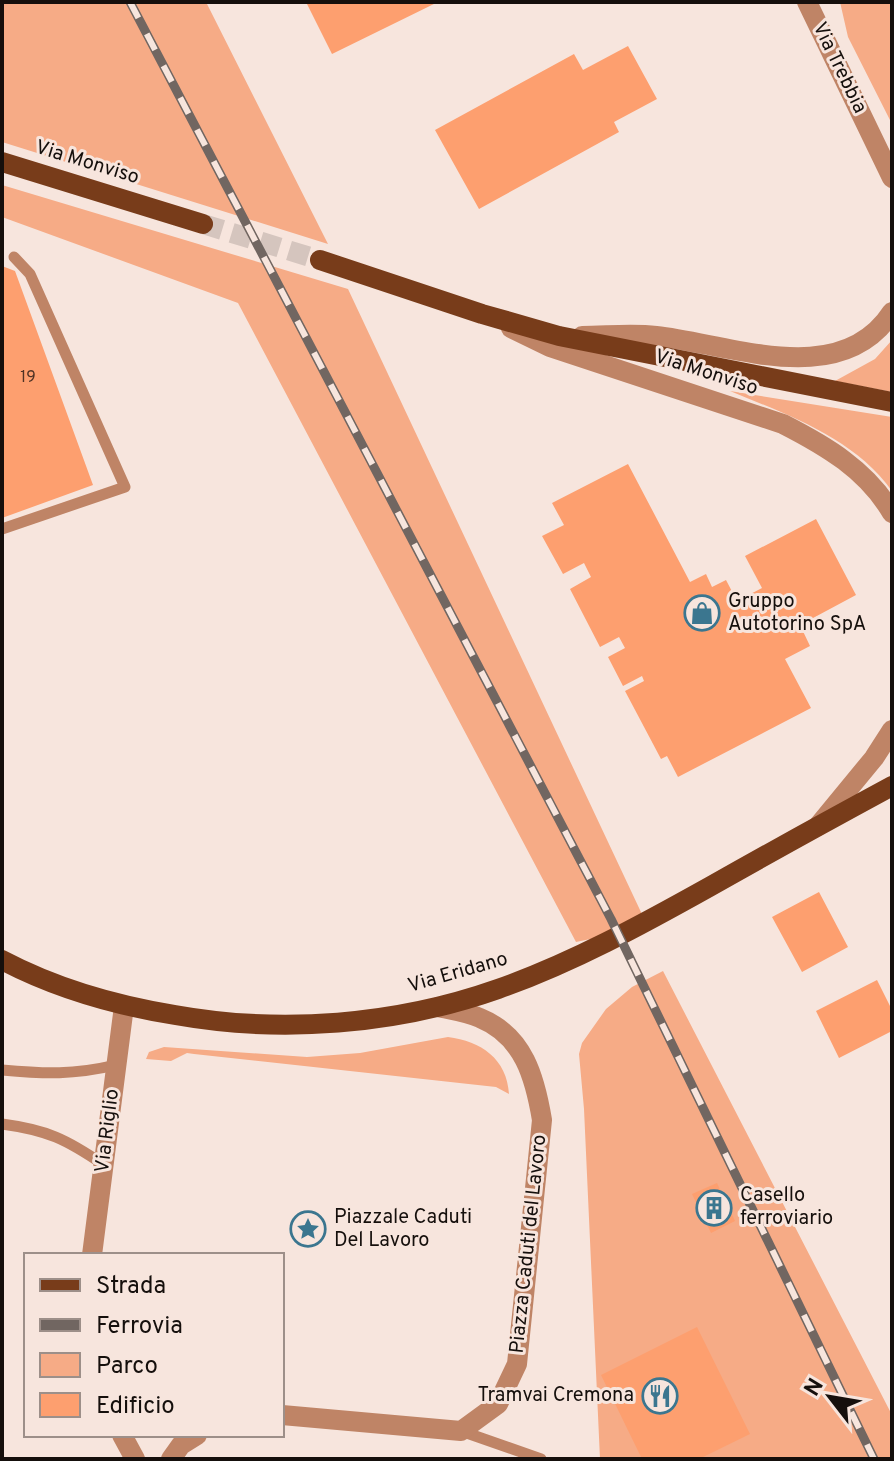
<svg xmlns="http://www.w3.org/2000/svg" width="894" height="1461" viewBox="0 0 894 1461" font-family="Overpass,sans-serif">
  <rect width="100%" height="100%" fill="#f7e5dd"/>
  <!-- green -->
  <path fill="#f6ab86" d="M2 2H206L328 244 2 142Z
    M840 2H892V124L848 37Z
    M2 185 348 289 648 927 576 942 238 303 2 217Z
    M892 340V392L835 381 875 359Z
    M730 391 892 417V491C854 438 788 415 730 391Z
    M663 971 892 1415V1459H600L584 1109 579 1054 582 1043 606 1009 632 987Z
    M448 1037C481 1041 507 1059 509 1094L496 1087 194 1054 187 1053 171 1061 146 1059 149 1052 164 1047 307 1057 360 1053Z"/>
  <!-- building -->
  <path fill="#fd9f6f" d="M306 2H438L332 54Z
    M628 46 657 99 614 122 619 132 479 209 435 130 574 54 583 70Z
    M2 266 15 271 93 485 2 518Z
    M628 464 690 582 706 574 712 587 726 580 737 601 762 588 745 556 816 519 856 595 800 625 810 646 785 659 811 708 678 777 667 756 661 759 625 691 644 681 642 676 623 686 608 657 625 648 619 637 600 647 570 589 591 577 584 563 563 574 542 536 564 525 552 503Z
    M819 892 848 947 802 972 772 917Z
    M877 980 892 1010V1031L839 1058 816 1011Z
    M717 1183 735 1221 711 1233 692 1194Z
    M697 1327 750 1434 699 1459H642L601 1375Z"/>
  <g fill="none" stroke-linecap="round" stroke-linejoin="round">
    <!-- primary-tunnel -->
    <path stroke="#d5c5be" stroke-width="20" stroke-dasharray="20 10" stroke-linecap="butt" d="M203 224 320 260"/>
    <!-- service -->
    <path stroke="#bf8466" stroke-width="11" d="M2 529 125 487 30 274 14 257
      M2 1070C46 1074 73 1075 116 1065
      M2 1124C47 1130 66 1139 104 1165
      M461 1431 541 1459"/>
    <!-- minor -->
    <path stroke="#bf8466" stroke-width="20" d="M511 328 550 347 783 424C826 446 867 470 892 513
      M818 826 874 758 892 730"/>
    <!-- tertiary -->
    <path stroke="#bf8466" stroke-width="20" d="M807 2 892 178
      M582 336C606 336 632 333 656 336 730 344 841 391 892 312
      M92 1255 124 1006
      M282 1415 461 1431 498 1404 517 1364 542 1120C535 1078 524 1036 480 1018 467 1012 451 1010 438 1007
      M122 1435 135 1459
      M171 1459 181 1445 197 1435"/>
    <!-- primary -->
    <path stroke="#783c1a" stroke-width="20" d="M2 162 203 224
      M320 260 482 314 559 336 892 402
      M2 960C57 989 114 1005 175 1015 281 1034 396 1025 498 989 572 963 643 924 711 886 771 852 831 819 892 786"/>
    <defs>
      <path id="rail" d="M130 2 611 919 874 1459"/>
    </defs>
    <!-- rail casing -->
    <use href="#rail" stroke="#716661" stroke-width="9"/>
    <!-- rail -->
    <use href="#rail" stroke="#f7e5dd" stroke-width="6" stroke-dasharray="18" stroke-linecap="butt"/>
  </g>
  <!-- icons -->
  <defs>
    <symbol id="shop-ring" viewBox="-11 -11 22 22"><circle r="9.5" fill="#f7e5dd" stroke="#3b768f" stroke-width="1.5"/><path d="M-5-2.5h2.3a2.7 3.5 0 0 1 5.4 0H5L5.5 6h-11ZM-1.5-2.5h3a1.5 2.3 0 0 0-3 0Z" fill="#3b768f"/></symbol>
    <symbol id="building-ring" viewBox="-11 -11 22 22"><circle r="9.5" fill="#f7e5dd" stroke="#3b768f" stroke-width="1.5"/><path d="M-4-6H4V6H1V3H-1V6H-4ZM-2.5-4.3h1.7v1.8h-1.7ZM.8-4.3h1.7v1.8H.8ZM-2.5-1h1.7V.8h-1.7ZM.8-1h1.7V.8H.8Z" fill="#3b768f"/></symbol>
    <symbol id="sight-ring" viewBox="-11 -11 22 22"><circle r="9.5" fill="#f7e5dd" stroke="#3b768f" stroke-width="1.5"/><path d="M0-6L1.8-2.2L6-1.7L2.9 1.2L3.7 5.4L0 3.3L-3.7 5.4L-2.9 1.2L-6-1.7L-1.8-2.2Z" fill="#3b768f"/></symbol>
    <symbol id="restaurant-ring" viewBox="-11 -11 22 22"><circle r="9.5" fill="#f7e5dd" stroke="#3b768f" stroke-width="1.5"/><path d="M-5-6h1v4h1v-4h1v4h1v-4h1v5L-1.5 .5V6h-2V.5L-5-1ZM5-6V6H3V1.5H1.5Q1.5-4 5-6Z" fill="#3b768f"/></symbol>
  </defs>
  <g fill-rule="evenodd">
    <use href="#shop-ring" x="682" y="593" width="40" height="40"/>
    <use href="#building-ring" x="694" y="1188" width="40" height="40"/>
    <use href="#sight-ring" x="288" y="1209" width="40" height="40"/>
    <use href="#restaurant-ring" x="640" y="1376" width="40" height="40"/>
  </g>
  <g text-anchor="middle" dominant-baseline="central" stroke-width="6" stroke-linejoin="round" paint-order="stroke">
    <!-- number labels -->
    <g font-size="16" fill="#4f3325">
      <text x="28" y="378">19</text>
    </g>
    <!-- street labels -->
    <g font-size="20" fill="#150f0c" stroke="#f7e5dd">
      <text transform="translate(839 68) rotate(64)">Via Trebbia</text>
      <text transform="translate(87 163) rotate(17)">Via Monviso</text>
      <text transform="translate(706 373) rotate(18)">Via Monviso</text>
      <text transform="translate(458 973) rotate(-16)">Via Eridano</text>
      <text transform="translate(108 1131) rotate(-83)">Via Riglio</text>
      <text transform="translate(529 1244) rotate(-84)">Piazza Caduti del Lavoro</text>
    </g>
    <!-- poi labels -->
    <g font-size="20" fill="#150f0c" stroke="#f7e5dd" text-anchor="start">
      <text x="728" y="602">Gruppo<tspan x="728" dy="23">Autotorino SpA</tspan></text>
      <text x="740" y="1196">Casello<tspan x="740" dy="23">ferroviario</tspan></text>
      <text x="334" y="1218">Piazzale Caduti<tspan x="334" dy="23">Del Lavoro</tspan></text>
      <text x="634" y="1396" text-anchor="end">Tramvai Cremona</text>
    </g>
  </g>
  <!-- border -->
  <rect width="894" height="1461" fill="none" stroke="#150f0c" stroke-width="8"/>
  <!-- legend -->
  <rect x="24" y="1253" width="260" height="184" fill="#f7e5dd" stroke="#9d8f89" stroke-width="2"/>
  <rect x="40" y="1279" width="40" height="12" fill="#783c1a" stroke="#9d8f89" stroke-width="2"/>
  <text x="96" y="1293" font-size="24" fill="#150f0c">Strada</text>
  <rect x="40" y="1319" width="40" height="12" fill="#716661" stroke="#9d8f89" stroke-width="2"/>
  <text x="96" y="1333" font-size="24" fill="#150f0c">Ferrovia</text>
  <rect x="40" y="1353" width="40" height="24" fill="#f6ab86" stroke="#9d8f89" stroke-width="2"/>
  <text x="96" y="1373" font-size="24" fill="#150f0c">Parco</text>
  <rect x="40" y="1393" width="40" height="24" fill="#fd9f6f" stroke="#9d8f89" stroke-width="2"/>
  <text x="96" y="1413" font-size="24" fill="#150f0c">Edificio</text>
  <!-- north arrow -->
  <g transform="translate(830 1397) rotate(301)" stroke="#f7e5dd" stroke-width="6" paint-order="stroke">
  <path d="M0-6L14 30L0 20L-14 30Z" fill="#150f0c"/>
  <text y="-12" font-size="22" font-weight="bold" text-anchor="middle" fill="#150f0c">N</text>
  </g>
</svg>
